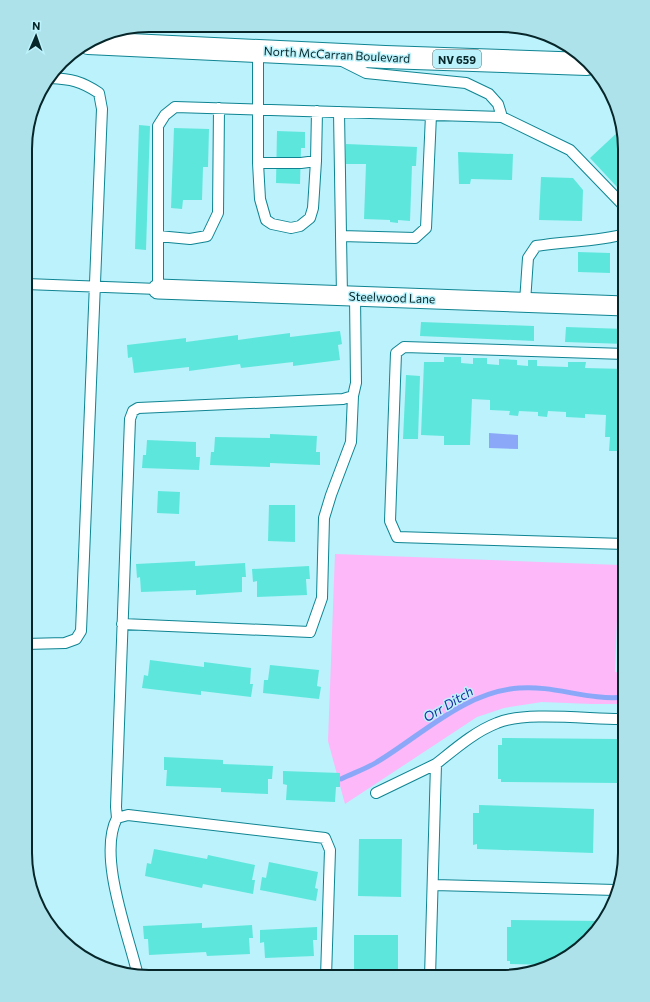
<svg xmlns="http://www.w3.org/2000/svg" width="650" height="1002" viewBox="0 0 650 1002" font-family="Commissioner,sans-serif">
  <rect width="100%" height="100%" fill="#bcf2fb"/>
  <!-- green -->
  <path fill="#fcb8f9" d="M335 554 619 565 615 672 625 673V704H592L542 702 504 708 477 717 345 804 328 741Z"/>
  <!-- water -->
  <path fill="#8ba8f8" d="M489 433 518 435V449L489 448Z"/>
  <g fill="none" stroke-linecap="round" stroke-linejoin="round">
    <!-- stream -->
    <path stroke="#8ba8f8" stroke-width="5" d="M341 779C353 773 366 769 377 762 422 735 464 692 519 688 554 685 589 701 625 697"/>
  </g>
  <!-- building -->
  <path fill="#5de7dc" d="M139 125 150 126 146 250 135 249Z
    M174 128 209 129 208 167H203L202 200H183L182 209 171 208Z
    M621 129 625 149V179L617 187 590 158Z
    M277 131 305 132V148H301L300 184 276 183Z
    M346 144 417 147 416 166H412L410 221 398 220V223L390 222V220L364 219 366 164H346Z
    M458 152 513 154 512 180 471 179 470 184H459Z
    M541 177 573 178 583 190 582 221 539 220Z
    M578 252 610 253V273L578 272Z
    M421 322 534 326V341L420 336Z
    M566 327 625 329V344L565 342Z
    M340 331 342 344 338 345 340 360 293 366V362L241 368 240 364 189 371V367L134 373 132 357 128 358 127 345 186 338V342L238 335V340L290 333V337Z
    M444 357H461V363L473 364V358H487V364L499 365V359L517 360V365L528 366V360H537V366L568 367V362H586L585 368 625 369V451H609L610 437H605L606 415 585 414V418L566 417V412L548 411 547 417 538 416V412L519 411 518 416 509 415 510 411 490 410V400L472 399 470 445H444V436L421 435 424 362H444Z
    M406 375 420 376 418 439H403Z
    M270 434 317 436 316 452H320V465L270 463V467L210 465 211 452H214L215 437 270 438Z
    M147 440 196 442V457H200L199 470 142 468 143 455H146Z
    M158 491 180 492 179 514 157 513Z
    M269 505H295V542L268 541Z
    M195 561V566L245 563 246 577H242V592L196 595V590L141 592 140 577 137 578 136 564Z
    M309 566 310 579H306L307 595 257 597V581L253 582 252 569Z
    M150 660 204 667V662L251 668 250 684H253L251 697 201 691V695L142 688 144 675 148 676Z
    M270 665 319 670 317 686 321 687 319 699 263 693 264 680H268Z
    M502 738 617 739V783L501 782V779H498V745H502Z
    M164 757 223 760V764L273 766 272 779H268V794L221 792V788L166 786 167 770H164Z
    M283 771 340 773V787H336L335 802 286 800 287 785 283 784Z
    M479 805 594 809 593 853 477 849V844L473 845V813H479Z
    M621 808H625V851H620Z
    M359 839H402L401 897 358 896Z
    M154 849 207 859 208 855 255 865 252 880H255L253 894 203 884 202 888 145 876 147 863 151 864Z
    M269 862 318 872 315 888 318 889 316 901 260 890 262 877 266 878Z
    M511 920 604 921 577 951 553 965 510 964V961H507V927H511Z
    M202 923V928L252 925 253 938H249L250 954 207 956 206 952 149 955 148 939H144L143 926Z
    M317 927V940H313L314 956 265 958 264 942 260 943V930Z
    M354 935H398V977H354Z"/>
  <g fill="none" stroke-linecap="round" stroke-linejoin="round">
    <defs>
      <path id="lane" d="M258 50V163L260 199 266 220 272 224 291 228 300 226 310 218 313 208 316 161 317 111
        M342 61 366 73 466 83 489 94 498 104 502 117
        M339 112 342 296
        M258 163H301L316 161
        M158 236 190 239 207 236 218 213 219 108
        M341 236 415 238 426 228 431 115
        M26 284 158 289V126L165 115 175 107 502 117 570 150 625 207
        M525 302 528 258 536 246C565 241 596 242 625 234
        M625 544 397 537 390 521 396 353 404 347 625 354
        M122 624 310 632 322 598 324 518 331 495 351 442 353 396
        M25 644 65 643 76 639 81 631 102 109 99 93C81 81 71 79 50 78
        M376 793 436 764
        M117 818 116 807 130 419 133 411 138 408 343 399 353 396 356 383 355 296
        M434 885 615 890
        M138 976C129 936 97 856 117 818L128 815 325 838 330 850 326 977
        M430 977 436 764C455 749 474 732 497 723 524 711 588 719 619 719L625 718"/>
      <path id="street" d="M158 289 625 306"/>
      <path id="primary" d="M88 43 385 57 587 64"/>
    </defs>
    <!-- lane casing -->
    <use href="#lane" stroke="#0f8492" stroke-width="12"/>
    <!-- street casing -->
    <use href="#street" stroke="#0f8492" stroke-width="21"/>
    <!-- primary casing -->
    <use href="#primary" stroke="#0f8492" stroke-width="24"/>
    <!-- lane -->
    <use href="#lane" stroke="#fff" stroke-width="10"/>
    <!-- street -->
    <use href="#street" stroke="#fff" stroke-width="19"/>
    <!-- primary -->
    <use href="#primary" stroke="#fff" stroke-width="22"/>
  </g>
  <g text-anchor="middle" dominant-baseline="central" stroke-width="3" stroke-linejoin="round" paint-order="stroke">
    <!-- shield labels -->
    <rect fill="#bcf2fb" stroke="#3d6369" stroke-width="1" x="433" y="50" width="48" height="18" rx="3"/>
    <g font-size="11" font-weight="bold" fill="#06262a">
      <text x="457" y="59">NV 659</text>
    </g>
    <!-- street labels -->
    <g font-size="12" fill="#06262a" stroke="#bcf2fb">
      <text transform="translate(337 54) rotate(3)">North McCarran Boulevard</text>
      <text transform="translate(392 297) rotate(2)">Steelwood Lane</text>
    </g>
    <!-- water labels -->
    <g font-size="13" font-style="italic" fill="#1b2e9e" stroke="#bcf2fb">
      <text transform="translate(448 704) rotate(-31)">Orr Ditch</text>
    </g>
  </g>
  <!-- crop -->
  <path d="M0 0H650V1002H0ZM149 32H501A117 117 0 0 1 618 149V853A117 117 0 0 1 501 970H149A117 117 0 0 1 32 853V149A117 117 0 0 1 149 32Z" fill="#ade2ea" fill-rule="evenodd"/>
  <path fill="none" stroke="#06262a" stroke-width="2" d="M149 32H501A117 117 0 0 1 618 149V853A117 117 0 0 1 501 970H149A117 117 0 0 1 32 853V149A117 117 0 0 1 149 32Z"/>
  <!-- north arrow -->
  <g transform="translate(36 36) rotate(2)" stroke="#bcf2fb" stroke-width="3" paint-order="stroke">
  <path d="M0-3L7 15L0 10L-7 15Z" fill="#06262a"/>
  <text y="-6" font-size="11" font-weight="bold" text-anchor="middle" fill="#06262a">N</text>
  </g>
</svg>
